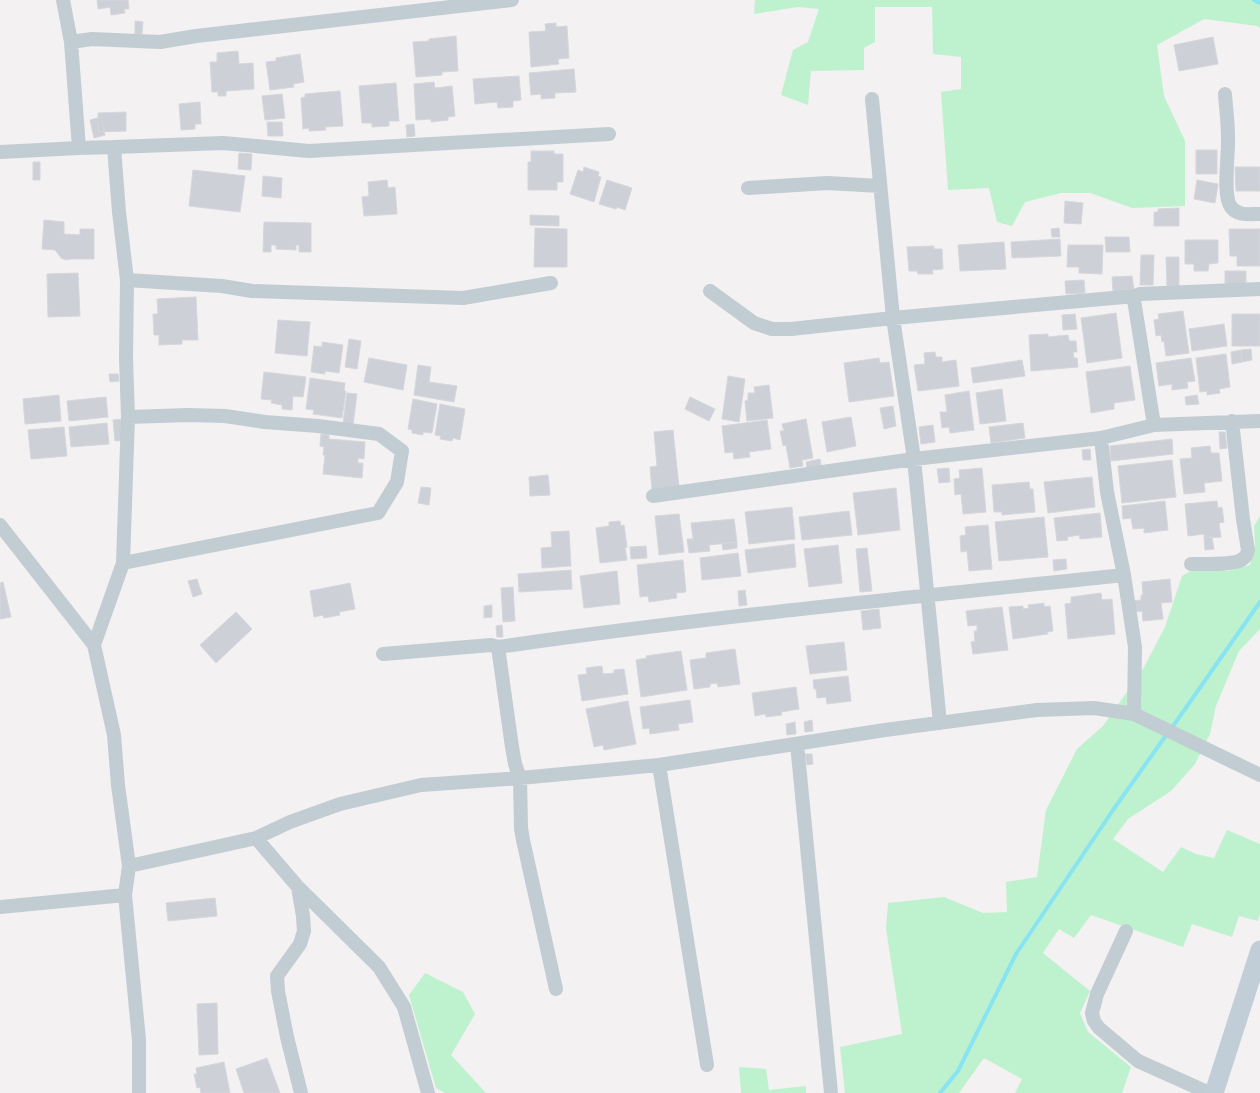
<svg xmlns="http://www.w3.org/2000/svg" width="1260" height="1093" viewBox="0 0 1260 1093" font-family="Figtree,sans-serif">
  <rect width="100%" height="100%" fill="#f3f1f1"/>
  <!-- green -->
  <path fill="#bef2ce" d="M755 0H1260V28L1257 26 1204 19 1157 45 1164 96 1185 141V206L1132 208 1090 193H1061L1025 202 1012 226 997 222 989 188 948 190 941 92 961 89V57L933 54 932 7H875V42L864 48V70L811 71 808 105 781 95 793 50 808 42 819 9 798 7 754 14Z
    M1260 516V629L1239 651 1216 706 1210 734 1195 764 1171 791 1128 819 1113 839 1163 872 1181 847 1196 854 1214 858 1227 830 1260 844V913L1258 921 1239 916 1232 937 1192 924 1183 947 1091 915 1074 938 1059 929 1043 953 1090 991 1080 1013 1088 1032 1131 1067 1122 1093H1015L1022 1079 984 1058 959 1093H845L840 1047 902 1034 886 928 888 903 944 897 983 913 1007 912 1006 882 1037 877 1046 810 1077 749 1103 726 1143 669 1165 627 1182 576 1196 568 1228 571 1250 565 1255 544 1254 526Z
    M425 973 463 992 475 1014 451 1055 486 1093H445L436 1088 409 995Z
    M739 1067 766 1069 769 1090 806 1086V1093H741Z"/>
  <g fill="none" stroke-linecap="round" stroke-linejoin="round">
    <!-- stream -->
    <path stroke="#88e3f2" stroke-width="4" d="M1254 0 1260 3
      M1171 729 1260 602
      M940 1093 958 1071 1016 954 1113 810 1167 734"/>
  </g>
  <!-- building -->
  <path fill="#cdd0d6" stroke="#d5d7dd" d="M97 0H128L129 9H124L125 13 111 15 110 7 98 9Z
    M135 21 143 22 142 34H135Z
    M556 23V27L567 26 569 58 558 59 559 64 531 67 529 32 546 31 545 24Z
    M456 36 458 71 442 72V75L416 77 413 42 429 41V39Z
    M1213 37 1218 64 1179 71 1174 45Z
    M238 51 239 64 253 63 254 89 226 91V96H218V92H212L210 62H217V53Z
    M300 54 304 82 293 84 294 87 270 90 266 62 276 61V58Z
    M574 69 576 92 555 93V98L541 99V94L531 95 529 73Z
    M519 76 521 100 513 101V107L498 108 497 102 475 104 473 79Z
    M434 82 435 88 452 86 455 116 448 117V120L431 122V119L416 120 414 84Z
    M396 83 399 121H389V126L372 127V123H362L359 86Z
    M340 91 343 126 325 127 326 130 309 131V128L303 129 301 98 305 97V94Z
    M282 94 285 118 265 120 262 96Z
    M200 102 201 124H195V129L181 130 179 104Z
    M126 112V131L98 132V113Z
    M101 117 105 135 94 138 90 120Z
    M267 122H282L283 136H268Z
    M414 124 415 136 407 137 406 125Z
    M1196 150H1217V174H1196Z
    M531 151H554V154H563V182H557V190H528V162H531Z
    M239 153 252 154 251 170 238 169Z
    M33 162H40V180H33Z
    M584 167 599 172 598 176 601 177 594 202 570 194 578 170 583 172Z
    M1235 167H1260V191H1236Z
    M193 170 245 176 240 212 189 206Z
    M263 176 282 178 281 198 262 196Z
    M387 180 388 188 395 187 397 214 364 216 362 197 369 196 368 182Z
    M607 180 632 188 625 210 617 207 616 209 599 204Z
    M1197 180 1218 184 1215 203 1194 199Z
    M1065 201 1083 203 1081 224 1064 223Z
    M1179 208V226H1154V212H1158V209Z
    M530 215 559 216V226L530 225Z
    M44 220 64 222V234L80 235V229H94V259H71L66 260 61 258 55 250 42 249Z
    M264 222 311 223V252H299V245H296V250L276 249V245H271V252H263Z
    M535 228 567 229V267H534Z
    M1059 228 1060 237H1052L1051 229Z
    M1229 229H1260V266H1237V256H1230Z
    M1105 237H1129L1130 252H1106Z
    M1060 239 1061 256 1012 258 1011 242Z
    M1185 240H1218V263L1209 264 1208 271H1194V264H1185Z
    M1004 242 1006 269 960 271 958 245Z
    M1068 245H1103L1102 274 1079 273V267H1067Z
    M934 246V249H942L943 269 932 270 933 274H918L917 271H909L907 247Z
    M1141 255H1154L1153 285H1140Z
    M1166 257H1179V286H1167Z
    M1225 271H1246V285H1225Z
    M78 273 80 316 48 317 47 274Z
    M1132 276 1134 289 1113 291 1112 277Z
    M1084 280 1085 293 1066 294 1065 281Z
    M196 297 198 340H182V344L159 345V335H154L153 314H158L157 299Z
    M1183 311 1189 353 1166 356 1164 341 1162 342 1161 335 1156 336 1154 320 1159 319 1158 314Z
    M1116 313 1122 358 1087 363 1081 318Z
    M1075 314 1077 329 1063 330 1062 315Z
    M1232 314H1260V346H1232Z
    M278 320 310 322 307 356 275 353Z
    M1224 324 1227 346 1192 351 1189 329Z
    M1048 334V337L1068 335 1069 341H1076L1077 352H1073L1074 358H1077L1078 367 1031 371 1029 335Z
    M349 339 361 341 357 369 345 367Z
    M322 342 343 345 339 373 325 371V374L311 372 314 346 322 347Z
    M1251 349 1252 360 1242 362 1241 350Z
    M1241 350 1242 362 1232 364 1231 352Z
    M935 352 936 357H942V362L956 360 959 386 918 391 914 365 925 364 924 353Z
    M1226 354 1230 387 1219 389 1220 393 1207 395V391L1200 392 1196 358Z
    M369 358 407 365 403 390 364 382Z
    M879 358 880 363 889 362 894 396 849 402 844 363Z
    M1191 358 1195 381 1187 382 1188 388 1172 390V384L1159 386 1156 363Z
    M1022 360 1025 376 973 383 971 368Z
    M418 365 431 367 429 382 457 386 454 402 414 395Z
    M1130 366 1135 400 1114 403V409L1091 413 1086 372Z
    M264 372 306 377 303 397 293 396 292 410 282 409V405L271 403 272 400 261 399Z
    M109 374H118L119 381 110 382Z
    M728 376 745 379 739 422 722 419Z
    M310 378 345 383 344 391H346L342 418 313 414 314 410 306 409Z
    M769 385 773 418 747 421 745 401 748 400V393H755L754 387Z
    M1002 389 1006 421 980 424 976 393Z
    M969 391 974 430 950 433 949 427 942 428 940 412H947L945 395Z
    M347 393 357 394 353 425 343 423Z
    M59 395 61 421 25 424 23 399Z
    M1197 395 1199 404 1186 405 1185 397Z
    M106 397 108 417 69 421 67 401Z
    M690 397 715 409 709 421 685 409Z
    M413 399 437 404 432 433 423 432V435L412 433V430L408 429Z
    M440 404 465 409 460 440 453 438 452 441 440 439 441 436 435 435Z
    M893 406 896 426 884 429 880 408Z
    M851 417 856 446 827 452 822 422Z
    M124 419 126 440 115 441 113 420Z
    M806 419 813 458 802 460 803 466 790 468 786 445 783 446 780 431H784L782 424Z
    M767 420 771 449 749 452 750 457 734 459 733 452 725 453 722 426Z
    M107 423 109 444 71 447 69 427Z
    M1023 423 1025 438 991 443 989 427Z
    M933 425 935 442 921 444 919 427Z
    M64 427 67 456 31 459 28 430Z
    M673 430 679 487 652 490 650 467 657 466 654 432Z
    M1219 432H1225L1227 448 1220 449Z
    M321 434 329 435V439L365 442 364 459 358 458V463H363L362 478 323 474 325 455H323L324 447 320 446Z
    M1172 439 1173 454 1111 461 1110 446Z
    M1210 446 1211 453H1219L1222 481 1204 483 1205 492 1184 494 1180 459 1192 458 1191 448Z
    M1090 449 1091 460H1083L1082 450Z
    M820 459 822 471 808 474 806 462Z
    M1172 460 1176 497 1122 503 1118 466Z
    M949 468 950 482 939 483 937 469Z
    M982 468 986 512 963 514 961 494 955 495 954 479 960 478 959 470Z
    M548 475 550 495 530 496 529 477Z
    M1092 477 1095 507 1048 513 1044 482Z
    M1029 482 1030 489H1033L1035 512 1002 515V512H994L992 485Z
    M421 487 431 488 429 505 418 503Z
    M896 488 900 530 858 535 853 493Z
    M1165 501 1168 530 1144 533V528L1133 529 1131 518 1123 519 1122 506Z
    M1217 501 1218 508 1222 507 1224 522 1219 523 1221 537 1204 538V534L1188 536 1185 504Z
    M792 507 795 539 749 544 745 512Z
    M849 511 852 535 802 540 799 517Z
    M1100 513 1102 537 1080 539 1079 535 1067 537 1068 540 1057 541 1054 518Z
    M679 514 684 552 659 555 655 516Z
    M1044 517 1048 557 999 561 995 522Z
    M734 519 737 542 709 545 710 551 689 553 687 539H693L691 523Z
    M620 521 621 526 624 525 627 547 625 548 627 560 600 563 596 528 609 526V522Z
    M988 525 992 569 969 571 967 551 961 552 960 536 966 535 965 527Z
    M569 531 571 566 542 568 541 548 552 547 551 532Z
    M1212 537 1214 549 1205 550 1204 538Z
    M737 542V548L723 550 722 543Z
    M794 544 796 567 748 573 745 550Z
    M838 545 842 583 809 587 804 549Z
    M646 546 647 558 631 559 630 547Z
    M867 548 872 591 860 592 856 549Z
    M738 553 741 576 702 580 700 558Z
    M1066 559 1067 569 1054 571 1053 560Z
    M683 560 686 592 676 593 677 598 649 602 648 596 640 597 637 565Z
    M571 570 572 589 519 592 518 574Z
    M617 571 620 604 584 608 580 576Z
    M197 579 202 594 193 597 188 581Z
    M1170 579 1172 602 1161 603 1163 619 1143 621 1142 611 1134 612 1133 601 1141 600V595H1143L1142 582Z
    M3 582 11 617 0 619V583Z
    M350 583 355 609 339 612 340 615 324 618 323 615 314 617 310 591Z
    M513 587 515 621 503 622 501 588Z
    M745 590 747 605 739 606 738 591Z
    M1101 593 1102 600 1112 599 1115 634 1068 639 1065 604 1071 603V597Z
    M1044 603V607L1050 606 1053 631 1047 632 1048 634 1013 639 1009 607 1023 606V609L1029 608 1028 605Z
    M492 605V617L484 618V606Z
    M1002 607 1008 650 973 654 971 642 975 641 974 631H977V625L968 626 966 611Z
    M879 609 881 628 863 630 861 611Z
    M236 612 252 629 216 663 200 645Z
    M502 625 503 637H497L496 626Z
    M844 642 847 670 810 674 806 646Z
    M735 649 740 684 718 687 717 683 710 684V687L694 689 690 660 706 658V653Z
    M681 651 687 690 641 697 636 660 647 658 646 656Z
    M602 666 603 674 614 673V670L624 669 628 694 582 701 578 675 587 674 586 668Z
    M848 676 851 701 827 704 826 697 817 698 816 689H814L813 680Z
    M796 687 799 709 781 712 782 715 766 717 765 714 755 716 752 693Z
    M690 700 693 722 678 724 679 730 650 734 649 728 643 729 640 707Z
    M628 701 636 744 604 750 603 745 594 747 586 709Z
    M812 720 813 731 805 732 804 722Z
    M795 722 796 734 787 735 786 724Z
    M805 754H812L813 764 807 765Z
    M215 898 217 916 168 921 166 903Z
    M217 1003 218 1054 199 1055 197 1004Z
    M267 1058 280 1093H244L236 1069Z
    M224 1062 230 1093H201L200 1087 197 1088 194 1074H197L196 1068Z"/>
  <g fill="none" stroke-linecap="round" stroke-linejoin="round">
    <!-- street -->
    <path stroke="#c1ccd3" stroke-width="14" d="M63 0 71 42 79 148 114 147 119 212 127 280 126 358 128 417 123 563 94 645
      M71 42 92 39 160 42 196 36 512 0
      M1225 94C1226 108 1228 123 1228 137 1229 153 1222 196 1231 207 1237 216 1250 214 1260 214
      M872 99 893 318 914 459 940 723
      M114 147 223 143 309 151 609 134
      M0 152 79 148
      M748 188 827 183 880 186
      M127 280 222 286 252 291 463 298 551 283
      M710 291 754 323 772 329H791L893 318 1135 296 1140 294 1260 289
      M1135 296 1134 300 1154 425
      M1101 438 1107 492 1124 575 1135 647 1134 714
      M653 496 914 459 1101 438 1154 425 1260 421
      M0 525 94 645 114 735 118 785 129 866 125 895 0 907
      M123 563 378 513 397 482 402 451 379 434 318 426 265 422 225 416 188 415 128 417
      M1191 564C1203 564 1233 565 1241 560 1246 557 1247 555 1248 550L1243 519 1232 421
      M498 647C706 617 915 597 1124 575
      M383 654 491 645 498 647 512 747 515 764 520 778 521 828 523 840 556 989
      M797 744 831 1093
      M659 765 707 1065
      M256 838 298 887 379 967 404 1007 428 1093
      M129 866 256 838 290 822 340 804 421 785 520 778 659 765 885 730 1037 710 1094 708 1134 714 1260 775
      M298 887 303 916 304 931 300 944 277 976 278 991 287 1037 301 1093
      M125 895 139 1040V1093
      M1126 931 1097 994 1092 1013 1094 1021 1099 1028 1138 1061 1209 1093"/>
    <!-- secondary -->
    <path stroke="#c1ced8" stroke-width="19" d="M1214 1093 1260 950"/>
  </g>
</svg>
